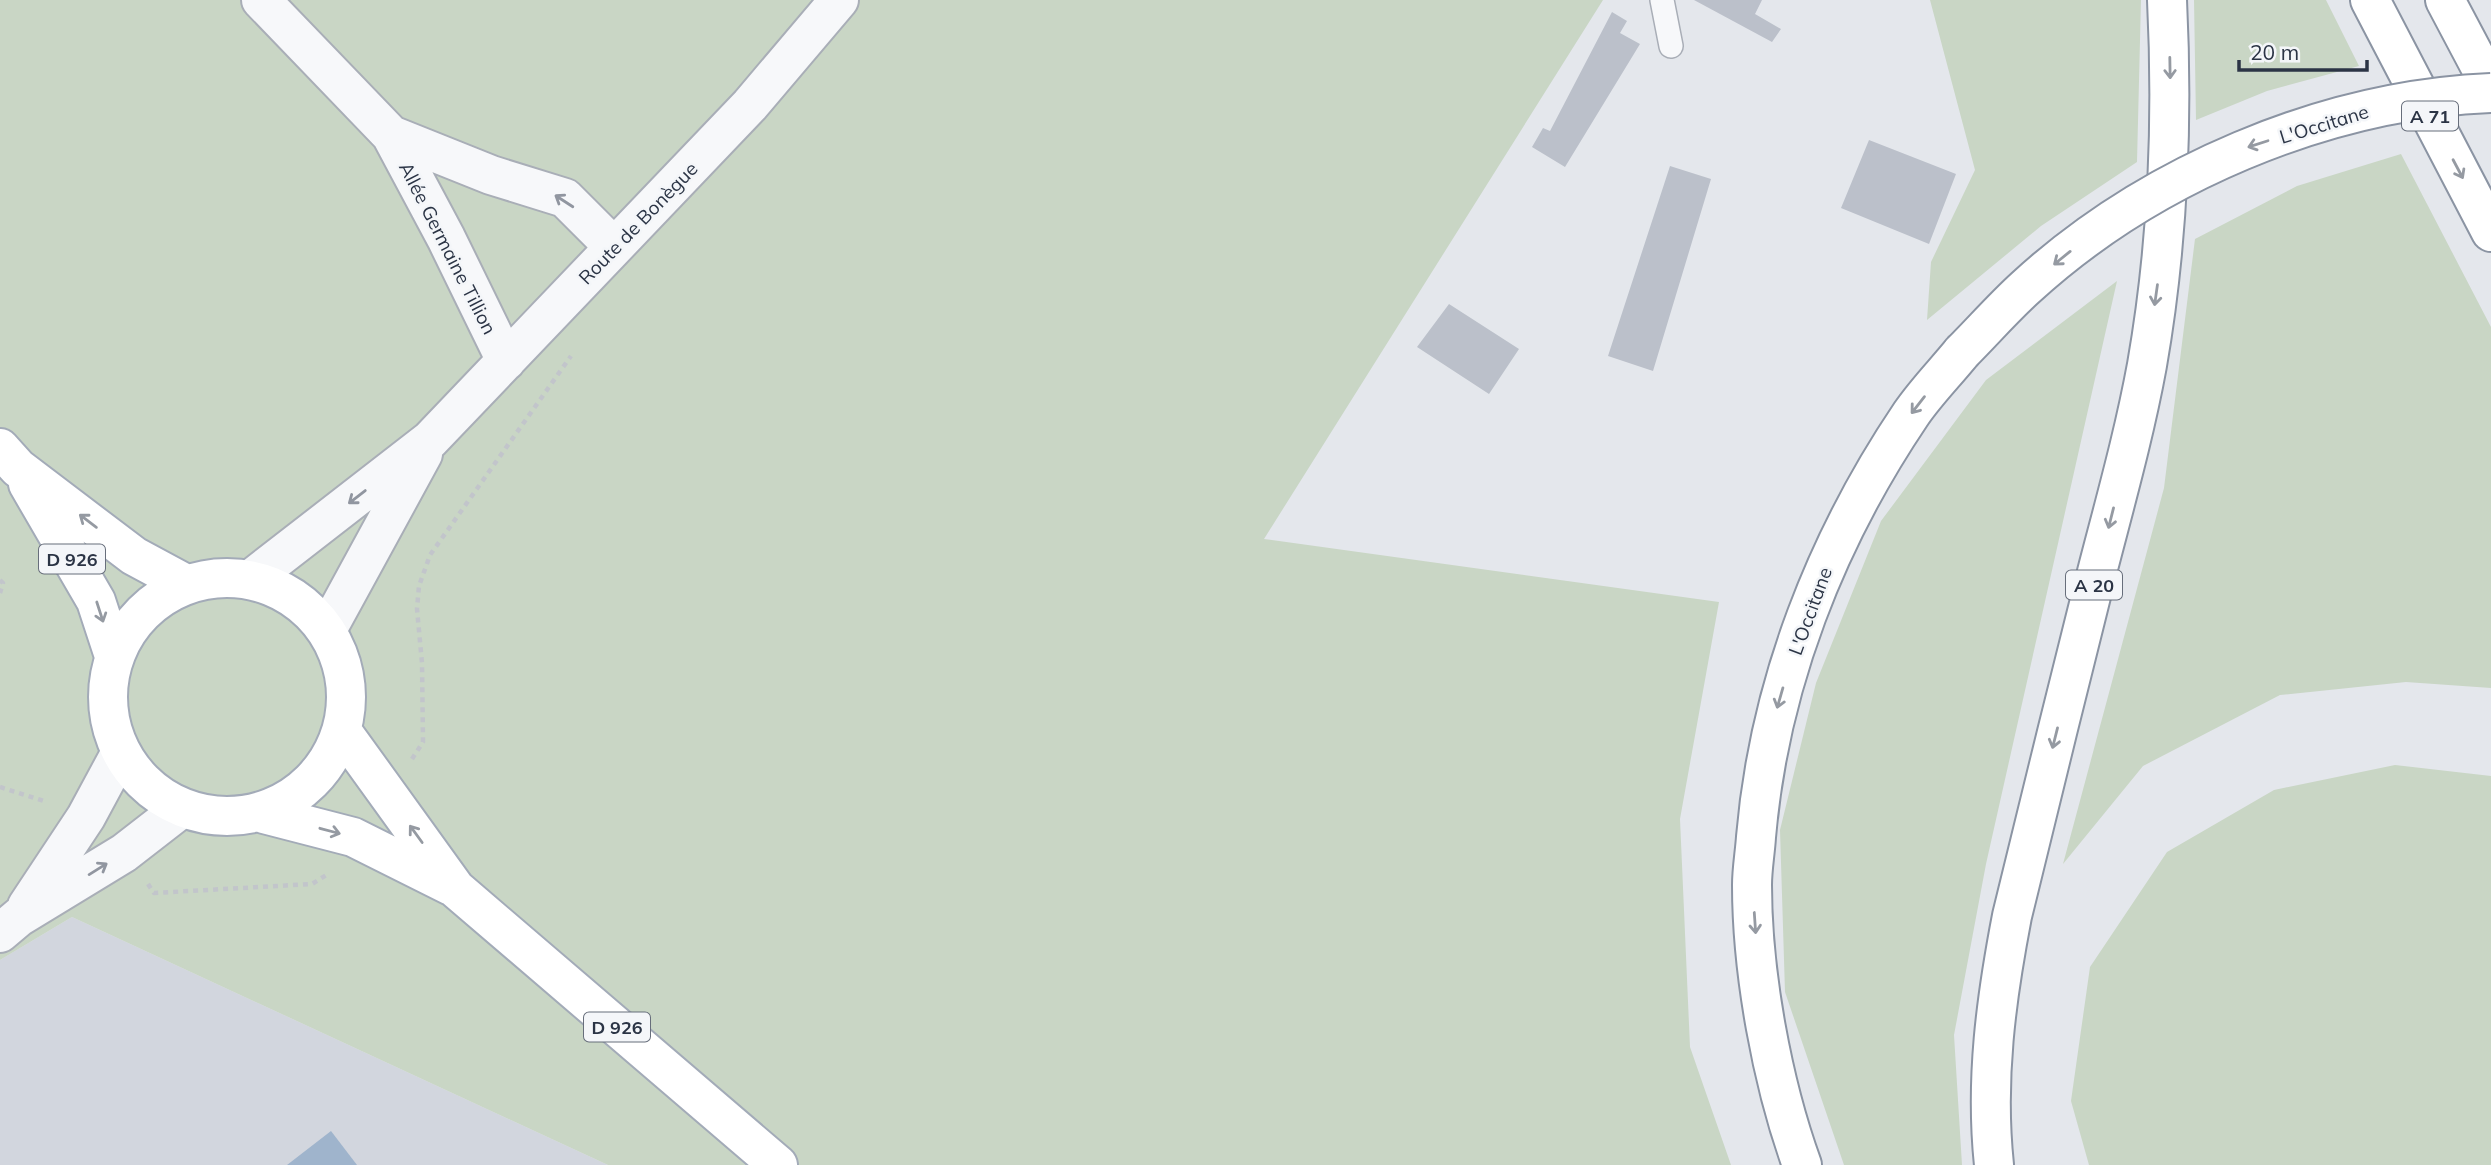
<svg xmlns="http://www.w3.org/2000/svg" width="2491" height="1165" viewBox="0 0 2491 1165" font-family="Mulish,sans-serif">
  <rect width="100%" height="100%" fill="#e4e7ec"/>
  <!-- built -->
  <path fill="#d2d6de" d="M72 917 608 1165H0V960Z"/>
  <!-- green -->
  <path fill="#c9d6c5" d="M0 0H1603L1264 539 1719 602 1680 819 1690 1047 1731 1165H608L72 917 0 960Z
    M1930 0H2141L2137 162 2041 226 1927 320 1931 262 1975 170Z
    M2194 0H2326L2359 66 2267 91 2196 120Z
    M2401 154 2491 327V688L2406 682 2280 695 2143 766 2063 864 2164 488 2195 239 2297 186Z
    M2117 281 1986 864 1954 1035 1962 1165H1844L1785 992 1780 830 1816 683 1881 521 1986 380Z
    M2395 765 2491 776V1165H2089L2071 1101 2090 967 2167 852 2274 790Z"/>
  <!-- water -->
  <path fill="#9fb4cc" d="M331 1131 357 1165H287Z"/>
  <!-- building -->
  <path fill="#bbc0ca" d="M1694 0H1762L1755 14 1781 29 1772 42Z
    M1612 12 1627 21 1620 33 1640 44 1565 167 1532 147 1543 128 1550 131Z
    M1869 140 1956 174 1929 244 1841 208Z
    M1670 166 1711 179 1653 371 1608 356Z
    M1449 304 1519 349 1489 394 1417 347Z"/>
  <g fill="none" stroke-linecap="round" stroke-linejoin="round">
    <defs>
      <path id="lane" d="M1662 0 1671 46"/>
      <path id="street" d="M261 0 391 135 446 238 506 361
        M391 135 491 175 565 198 614 247
        M251 579 430 440 750 105 839 0
        M327 630 423 454
        M27 906 86 817 121 752
        M0 933 19 917 124 853 182 808"/>
      <path id="primary" d="M0 448 18 468 134 556 186 584
        M28 484 96 601 114 656
        M108 697a119 119 0 1 1 238 0a119 119 0 1 1-238 0Z
        M342 731 456 889 778 1165
        M264 814 353 837 451 886"/>
      <path id="highway" d="M2370 0 2491 232
        M2445 0 2491 87
        M1802 1165C1772 1082 1752 973 1752 885 1752 869 1755 853 1756 837 1769 685 1826 540 1911 414 1926 392 1945 373 1962 352
        M1994 1165C1985 1080 1996 999 2012 916 2039 803 2068 689 2096 576 2114 506 2134 436 2147 365 2168 245 2173 122 2167 0"/>
    </defs>
    <!-- lane casing -->
    <use href="#lane" stroke="#a9aeb7" stroke-width="26"/>
    <!-- street casing -->
    <use href="#street" stroke="#a9aeb7" stroke-width="42"/>
    <!-- primary casing -->
    <use href="#primary" stroke="#a3abb8" stroke-width="42"/>
    <!-- highway casing -->
    <use href="#highway" stroke="#8b94a3" stroke-width="42"/>
    <!-- path -->
    <path stroke="#c2c5cb" stroke-width="4.5" stroke-dasharray="5 5" stroke-linecap="butt" d="M0 580 3 583 0 593
      M412 759 423 742 422 663 417 609 419 586 430 555 571 356
      M0 787 47 802
      M148 884 154 893 312 884 328 874"/>
    <!-- lane -->
    <use href="#lane" stroke="#f7f8fa" stroke-width="23"/>
    <!-- street -->
    <use href="#street" stroke="#f7f8fa" stroke-width="38"/>
    <!-- primary -->
    <use href="#primary" stroke="#fff" stroke-width="38"/>
    <!-- highway -->
    <use href="#highway" stroke="#fff" stroke-width="38"/>
    <defs>
      <path id="highway-bridge" d="M1962 352C1983 331 2003 308 2025 288 2148 175 2324 100 2491 93"/>
    </defs>
    <!-- highway-bridge casing -->
    <use href="#highway-bridge" stroke="#8b94a3" stroke-width="42" stroke-linecap="butt"/>
    <!-- highway-bridge -->
    <use href="#highway-bridge" stroke="#fff" stroke-width="38"/>
  </g>
  <!-- one-way arrows -->
  <defs><path id="oneway-shaft" d="M-6 0H5M1.5-3L5.5 0L1.5 3" fill="none" stroke-width="1.6" stroke-linecap="round" stroke-linejoin="round" transform="scale(1.75)"/></defs>
  <g stroke="#959aa2">
    <use href="#oneway-shaft" transform="translate(2170 68) rotate(89)"/>
    <use href="#oneway-shaft" transform="translate(2258 144) rotate(162)"/>
    <use href="#oneway-shaft" transform="translate(2458 169) rotate(62)"/>
    <use href="#oneway-shaft" transform="translate(2062 258) rotate(141)"/>
    <use href="#oneway-shaft" transform="translate(2156 295) rotate(98)"/>
    <use href="#oneway-shaft" transform="translate(1918 405) rotate(128)"/>
    <use href="#oneway-shaft" transform="translate(2111 518) rotate(104)"/>
    <use href="#oneway-shaft" transform="translate(88 521) rotate(-143)"/>
    <use href="#oneway-shaft" transform="translate(100 612) rotate(72)"/>
    <use href="#oneway-shaft" transform="translate(1780 698) rotate(106)"/>
    <use href="#oneway-shaft" transform="translate(2055 738) rotate(104)"/>
    <use href="#oneway-shaft" transform="translate(330 831) rotate(15)"/>
    <use href="#oneway-shaft" transform="translate(416 834) rotate(-126)"/>
    <use href="#oneway-shaft" transform="translate(1755 923) rotate(86)"/>
  </g>
  <g stroke="#9196a0">
    <use href="#oneway-shaft" transform="translate(564 201) rotate(-147)"/>
    <use href="#oneway-shaft" transform="translate(357 497) rotate(142)"/>
    <use href="#oneway-shaft" transform="translate(98 869) rotate(-32)"/>
  </g>
  <g text-anchor="middle" dominant-baseline="central" stroke-width="5" stroke-linejoin="round" paint-order="stroke">
    <!-- shield labels -->
    <g fill="#f4f6f9" stroke="#676e7b" stroke-width="2">
      <rect x="2402" y="101.5" width="56" height="29" rx="5"/>
      <rect x="39" y="544.5" width="66" height="29" rx="5"/>
      <rect x="2066" y="570.5" width="56" height="29" rx="5"/>
      <rect x="584" y="1012.5" width="66" height="29" rx="5"/>
    </g>
    <g font-size="18" font-weight="bold" fill="#2b3445">
      <text x="2430" y="116">A 71</text>
      <text x="72" y="559">D 926</text>
      <text x="2094" y="585">A 20</text>
      <text x="617" y="1027">D 926</text>
    </g>
    <!-- street labels -->
    <g font-size="19" fill="#2b3445" stroke="#f4f6f9">
      <text transform="translate(2324 124) rotate(-17)">L'Occitane</text>
      <text transform="translate(638 223) rotate(-46)">Route de Bonègue</text>
      <text transform="translate(448 248) rotate(63)">Allée Germaine Tillion</text>
      <text transform="translate(1810 611) rotate(-70)">L'Occitane</text>
    </g>
  </g>
  <!-- scale -->
  <path d="M2239 60v10h128v-10" fill="none" stroke="#2b3445" stroke-width="3.5"/>
  <text x="2250" y="60" font-size="21" fill="#2b3445" stroke="#f4f6f9" stroke-width="5" paint-order="stroke">20 m</text>
</svg>
